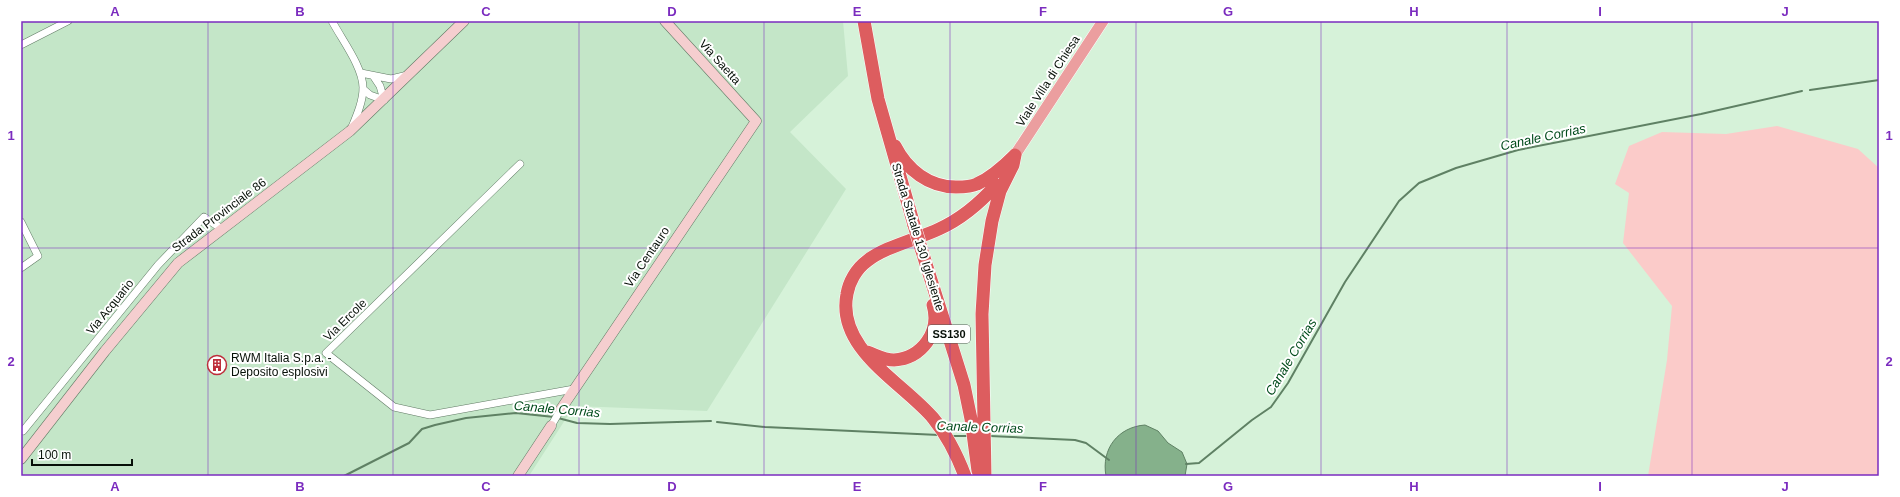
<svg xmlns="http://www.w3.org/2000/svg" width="1900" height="497" viewBox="0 0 1900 497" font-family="Helvetica,sans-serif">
  <rect width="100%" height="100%" fill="#d6f2d9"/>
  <!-- built -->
  <path fill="#c4e6c8" d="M21 21H843L848 76 790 132 846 189 707 411 574 406 529 476H21Z"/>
  <!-- green -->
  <path fill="#fbcbc9" d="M1777 126 1858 149 1879 168V476H1648L1667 360 1672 306 1623 243 1629 193 1615 184 1629 146 1662 132 1726 134Z"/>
  <!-- water -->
  <path fill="#85b18b" stroke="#5f8164" d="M1145 425 1158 431 1168 443 1182 452 1187 464 1185 476H1106C1101 449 1118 427 1145 425Z"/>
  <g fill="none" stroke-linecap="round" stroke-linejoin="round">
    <!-- stream -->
    <path stroke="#5f8164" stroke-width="2" d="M1810 90 1879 80
      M558 418 577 423 610 424 711 421
      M717 422 765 427 939 435
      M952 436H969
      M990 436 1075 440 1086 443 1109 460
      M1186 464 1199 463 1252 420 1271 407 1288 383 1345 282 1399 201 1419 183 1456 168 1518 150 1701 114 1802 91
      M344 476 409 443 422 429 435 425 466 418 516 413 554 417"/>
    <defs>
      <path id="street" d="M332 21C342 40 363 67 363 88 363 101 357 115 352 127
        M21 45 68 21
        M361 73 391 79 408 75
        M374 77 380 86 384 100
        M363 89 370 95 384 100
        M520 164 326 353 394 407 430 415 574 389
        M21 222 38 256 21 268
        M551 426 561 409
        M23 431 158 265 204 217 222 229"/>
      <path id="secondary" d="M561 409 756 121 665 21
        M21 459 105 351 178 263 350 131 464 21
        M518 476 551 426"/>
      <path id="primary" d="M1011 161 1103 21"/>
      <path id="highway" d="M864 21 878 99 914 225
        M895 146C907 170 929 187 956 187 962 187 971 187 977 184 992 177 1003 167 1014 156
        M921 248 964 385 971 419 978 471
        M867 352C876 355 884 360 894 360 922 358 941 332 933 305
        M965 476C957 455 947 435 933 418 902 382 836 349 847 294 849 282 856 269 867 261 884 247 918 239 939 229 961 219 980 203 996 185
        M985 476 982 314 985 265 992 221 1000 191 1013 165 1015 155"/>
    </defs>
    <!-- street casing -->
    <use href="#street" stroke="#617a65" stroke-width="8"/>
    <!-- secondary casing -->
    <use href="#secondary" stroke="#617a65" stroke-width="11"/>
    <!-- primary casing -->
    <use href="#primary" stroke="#fff" stroke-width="12"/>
    <!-- highway casing -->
    <use href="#highway" stroke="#fff" stroke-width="14"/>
    <!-- street -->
    <use href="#street" stroke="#fff" stroke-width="7"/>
    <!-- secondary -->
    <use href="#secondary" stroke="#f5cecf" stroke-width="10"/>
    <!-- primary -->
    <use href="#primary" stroke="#eb9e9f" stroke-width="11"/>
    <!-- highway -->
    <use href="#highway" stroke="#dd5d5f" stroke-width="13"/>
    <defs>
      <path id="highway-bridge" d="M914 225 921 248"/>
    </defs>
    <!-- highway-bridge casing -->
    <use href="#highway-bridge" stroke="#fff" stroke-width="14" stroke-linecap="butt"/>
    <!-- highway-bridge -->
    <use href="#highway-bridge" stroke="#dd5d5f" stroke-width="13"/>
  </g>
  <!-- grid -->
  <path fill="none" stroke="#7b2cbf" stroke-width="1" stroke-opacity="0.55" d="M208 21V476M393 21V476M579 21V476M764 21V476M950 21V476M1136 21V476M1321 21V476M1507 21V476M1692 21V476M21 248H1879"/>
  <!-- icons -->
  <defs>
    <symbol id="building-ring" viewBox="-11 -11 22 22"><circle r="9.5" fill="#fff" stroke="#be2e3b" stroke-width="1.5"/><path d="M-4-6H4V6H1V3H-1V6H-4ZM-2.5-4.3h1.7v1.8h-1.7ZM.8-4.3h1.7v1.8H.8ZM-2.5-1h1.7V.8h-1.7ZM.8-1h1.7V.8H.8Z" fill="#be2e3b"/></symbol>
  </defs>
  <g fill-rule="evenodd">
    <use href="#building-ring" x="206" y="354" width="22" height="22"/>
  </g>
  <g text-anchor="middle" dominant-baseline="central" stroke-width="4" stroke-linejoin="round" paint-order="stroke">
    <!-- shield labels -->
    <rect fill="#fff" stroke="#515852" stroke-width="1" x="928" y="325" width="42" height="18" rx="3"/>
    <g font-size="11" font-weight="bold" fill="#071008">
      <text x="949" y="334">SS130</text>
    </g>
    <!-- street labels -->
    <g font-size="12" fill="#071008" stroke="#fff">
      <text transform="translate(720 62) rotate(48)">Via Saetta</text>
      <text transform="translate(1048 81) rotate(-57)">Viale Villa di Chiesa</text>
      <text transform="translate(219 215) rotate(-37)">Strada Provinciale 86</text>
      <text transform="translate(918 237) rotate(73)">Strada Statale 130 Iglesiente</text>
      <text transform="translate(647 257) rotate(-56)">Via Centauro</text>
      <text transform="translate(110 307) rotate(-51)">Via Acquario</text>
      <text transform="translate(345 320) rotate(-44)">Via Ercole</text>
    </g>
    <!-- poi labels -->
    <g font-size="12" fill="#071008" stroke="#fff" text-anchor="start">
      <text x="231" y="358">RWM Italia S.p.a. -<tspan x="231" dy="14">Deposito esplosivi</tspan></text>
    </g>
    <!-- water labels -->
    <g font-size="13" font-style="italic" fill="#004b1b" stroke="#fff">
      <text transform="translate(1543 137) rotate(-12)">Canale Corrias</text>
      <text transform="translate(1291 357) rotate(-59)">Canale Corrias</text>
      <text transform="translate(557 409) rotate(5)">Canale Corrias</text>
      <text transform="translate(980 427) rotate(2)">Canale Corrias</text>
    </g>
  </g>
  <!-- border -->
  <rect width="1900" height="497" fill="none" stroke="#ffffff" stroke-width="44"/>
  <!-- scale -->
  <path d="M32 459v6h100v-6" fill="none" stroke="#071008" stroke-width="2"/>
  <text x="38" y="459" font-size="12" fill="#071008" stroke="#ffffff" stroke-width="3" paint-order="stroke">100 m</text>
  <rect x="22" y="22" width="1856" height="453" fill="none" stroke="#7b2cbf" stroke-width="1.5"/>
  <g font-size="13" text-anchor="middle" font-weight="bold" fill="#7b2cbf">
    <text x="115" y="16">A</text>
    <text x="300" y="16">B</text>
    <text x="486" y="16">C</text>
    <text x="672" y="16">D</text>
    <text x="857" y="16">E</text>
    <text x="1043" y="16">F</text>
    <text x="1228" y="16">G</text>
    <text x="1414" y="16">H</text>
    <text x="1600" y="16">I</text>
    <text x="1785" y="16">J</text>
    <text x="11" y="140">1</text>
    <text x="1889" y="140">1</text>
    <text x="11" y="366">2</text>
    <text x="1889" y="366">2</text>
    <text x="115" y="491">A</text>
    <text x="300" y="491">B</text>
    <text x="486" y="491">C</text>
    <text x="672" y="491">D</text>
    <text x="857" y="491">E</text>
    <text x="1043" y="491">F</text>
    <text x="1228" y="491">G</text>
    <text x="1414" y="491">H</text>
    <text x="1600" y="491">I</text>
    <text x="1785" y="491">J</text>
  </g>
</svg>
